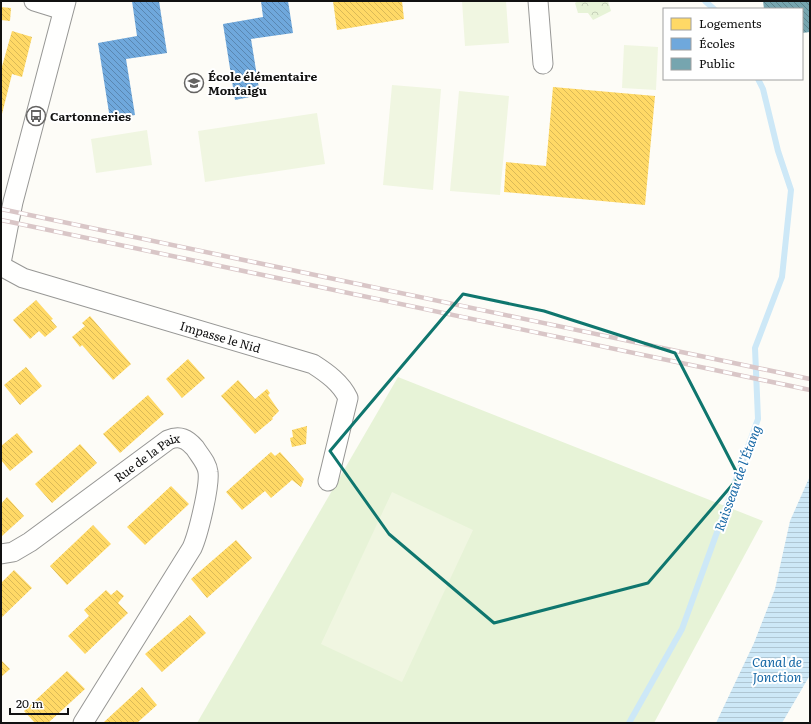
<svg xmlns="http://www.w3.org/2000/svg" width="811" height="724" viewBox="0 0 811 724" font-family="Literata,serif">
  <defs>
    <pattern id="park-crowns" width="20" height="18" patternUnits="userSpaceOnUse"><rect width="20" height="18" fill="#e7f3d7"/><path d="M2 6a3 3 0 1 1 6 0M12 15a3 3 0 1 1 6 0" fill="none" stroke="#c5cfb8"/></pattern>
    <pattern id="water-rules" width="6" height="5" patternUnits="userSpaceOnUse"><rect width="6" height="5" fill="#cde8f7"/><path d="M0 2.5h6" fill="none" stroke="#afc6d3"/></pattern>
    <pattern id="homes-back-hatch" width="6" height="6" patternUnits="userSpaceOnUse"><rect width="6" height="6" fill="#ffd966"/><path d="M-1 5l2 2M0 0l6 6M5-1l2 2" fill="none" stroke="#dab957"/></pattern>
    <pattern id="schools-back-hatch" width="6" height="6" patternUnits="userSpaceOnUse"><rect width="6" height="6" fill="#6fa8dc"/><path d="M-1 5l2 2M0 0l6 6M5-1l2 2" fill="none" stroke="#5a87b1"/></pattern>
    <pattern id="public-back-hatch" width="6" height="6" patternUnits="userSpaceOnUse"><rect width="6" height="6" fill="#76a5af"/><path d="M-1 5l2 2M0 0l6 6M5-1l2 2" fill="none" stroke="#5f858d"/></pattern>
  </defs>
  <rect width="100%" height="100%" fill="#fdfcf7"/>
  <!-- grass -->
  <path fill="#e7f3d7" d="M398 377 763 521 654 723H197Z"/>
  <!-- park -->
  <path fill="url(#park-crowns)" d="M578 1H608L611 11 593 20 588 13H578L575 3Z"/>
  <!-- pitch -->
  <path fill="#f0f6e1" d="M462 1H506L509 43 465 46Z
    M624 45 658 47 656 90 622 88Z
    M392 85 441 89 433 190 383 185Z
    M459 91 509 96 500 195 450 191Z
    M317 113 325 164 205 182 198 131Z
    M147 130 152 165 96 173 91 139Z
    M392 492 473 530 402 682 321 644Z"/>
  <!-- water -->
  <path fill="url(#water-rules)" d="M810 476V675L782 723H716L754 643 775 589 790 521Z"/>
  <!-- homes -->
  <path fill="url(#homes-back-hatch)" d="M333 1H402L404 19 337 30Z
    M1 7 11 8 10 21 1 20Z
    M12 31 32 37 22 77 12 74 2 114 1 70Z
    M553 87 655 96 645 205 504 192 506 162 546 166Z
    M36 300 53 319 51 320 57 327 45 337 39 331 30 339 13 320Z
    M90 316 131 364 113 380 82 345 80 347 72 337 85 326 82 323Z
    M188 359 205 378 182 398 166 379Z
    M26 367 42 386 20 405 4 385Z
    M238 380 255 399 267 389 270 393 268 395 279 411 272 418 273 419 255 434 221 396Z
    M148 395 164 414 120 453 103 434Z
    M307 426 306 444 292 447 290 438 293 437 292 430Z
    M17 433 33 452 10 471 1 460V446Z
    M80 444 97 463 52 503 35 484Z
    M271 452 275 456 280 452 304 479 301 487 292 480 271 498 265 491 242 510 226 492Z
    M171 486 189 504 145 545 127 527Z
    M7 497 24 516 2 536 1 504Z
    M93 525 111 544 67 585 50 566Z
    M236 540 252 558 207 598 191 579Z
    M14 570 32 588 1 618V583Z
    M106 590 111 595 117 590 124 596 118 603 128 613 85 654 68 636 89 616 84 610Z
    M190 615 206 633 162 672 145 654Z
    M1 660 10 669 1 677Z
    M67 671 85 689 48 723H35L24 711Z
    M142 687 157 705 137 723H105L104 722Z"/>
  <!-- schools -->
  <path fill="url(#schools-back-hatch)" d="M132 1H159L167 53 126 59 135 115 110 119 98 43 137 36Z
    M261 1H288L293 33 251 39 260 95 235 100 223 24 263 17Z"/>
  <!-- public -->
  <path fill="url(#public-back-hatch)" d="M763 1H810V32L802 33V9H764Z"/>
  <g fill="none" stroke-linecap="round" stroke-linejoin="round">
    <!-- stream -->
    <path stroke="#cde8f7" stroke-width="6" d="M705 1 714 9
      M629 723 682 629 758 419 755 348 782 277 791 190 778 151 763 89 758 79"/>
    <defs>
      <g id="minor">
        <path d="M34 1 63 10"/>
        <path d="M538 1 543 64"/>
        <path d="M1 263 13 202 66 1"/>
        <path id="s1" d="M1 266 23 278 313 364C327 373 341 383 348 398L328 481"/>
        <path id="s2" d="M1 554 13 552 30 542 168 440C180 435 187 439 195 448 200 456 207 463 208 472 210 486 198 535 192 548L83 723"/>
      </g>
    </defs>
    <!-- minor casing -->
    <use href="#minor" stroke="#979795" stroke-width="21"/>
    <!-- minor -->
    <use href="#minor" stroke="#fffffe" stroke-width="19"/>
    <defs>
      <path id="rail" d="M1 209 810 379
        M1 220 810 390"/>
    </defs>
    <!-- rail casing -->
    <use href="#rail" stroke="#d9c6c7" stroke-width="4.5"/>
    <!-- rail -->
    <use href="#rail" stroke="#fff" stroke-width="3" stroke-dasharray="9" stroke-linecap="butt"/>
  </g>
  <!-- marked area -->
  <path fill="none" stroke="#0f766e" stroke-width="3" stroke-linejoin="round" d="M463 294 544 311 675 353 739 477 648 583 494 623 389 534 330 451Z"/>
  <!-- icons -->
  <defs>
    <symbol id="school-ring" viewBox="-11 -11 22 22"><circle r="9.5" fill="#fff" stroke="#646362" stroke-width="1.5"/><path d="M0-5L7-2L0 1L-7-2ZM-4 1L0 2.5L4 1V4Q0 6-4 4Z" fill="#646362"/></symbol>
    <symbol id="bus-ring" viewBox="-11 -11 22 22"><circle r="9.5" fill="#fff" stroke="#646362" stroke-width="1.5"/><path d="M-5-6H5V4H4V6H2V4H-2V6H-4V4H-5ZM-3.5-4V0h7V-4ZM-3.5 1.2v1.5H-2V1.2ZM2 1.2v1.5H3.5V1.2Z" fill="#646362"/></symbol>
  </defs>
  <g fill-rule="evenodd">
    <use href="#school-ring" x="183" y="72" width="22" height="22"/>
    <use href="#bus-ring" x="25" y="105" width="22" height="22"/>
  </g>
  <g text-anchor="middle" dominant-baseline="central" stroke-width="4" stroke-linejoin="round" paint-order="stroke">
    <!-- poi labels -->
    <g font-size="12" font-weight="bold" fill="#111" stroke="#fff" text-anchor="start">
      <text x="208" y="76">École élémentaire<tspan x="208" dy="14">Montaigu</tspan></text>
      <text x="50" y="116">Cartonneries</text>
    </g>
    <!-- street labels -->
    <g font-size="12" fill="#111" stroke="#fff">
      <text stroke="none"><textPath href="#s1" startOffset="231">Impasse le Nid</textPath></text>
      <text stroke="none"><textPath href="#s2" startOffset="177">Rue de la Paix</textPath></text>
    </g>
    <!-- water labels -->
    <g font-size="13" font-style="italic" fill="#1768a6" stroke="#fff">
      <text transform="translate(737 478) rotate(-70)">Ruisseau de l'Étang</text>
      <text x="777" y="661">Canal de<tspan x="777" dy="15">Jonction</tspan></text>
    </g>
  </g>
  <!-- border -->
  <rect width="811" height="724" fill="none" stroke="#111111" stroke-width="4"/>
  <!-- legend -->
  <rect x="663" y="8" width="140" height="72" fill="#ffffff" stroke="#a0a0a0"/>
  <rect x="671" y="18" width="20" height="12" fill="#ffd966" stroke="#a0a0a0"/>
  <text x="699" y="28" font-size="12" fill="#111111">Logements</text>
  <rect x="671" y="38" width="20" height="12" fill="#6fa8dc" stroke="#a0a0a0"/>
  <text x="699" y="48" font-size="12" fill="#111111">Écoles</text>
  <rect x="671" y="58" width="20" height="12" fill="#76a5af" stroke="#a0a0a0"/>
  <text x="699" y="68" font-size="12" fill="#111111">Public</text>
  <!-- scale -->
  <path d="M10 708v6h58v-6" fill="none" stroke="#111111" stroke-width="2"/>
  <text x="16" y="708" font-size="12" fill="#111111" stroke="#ffffff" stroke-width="3" paint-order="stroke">20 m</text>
</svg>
